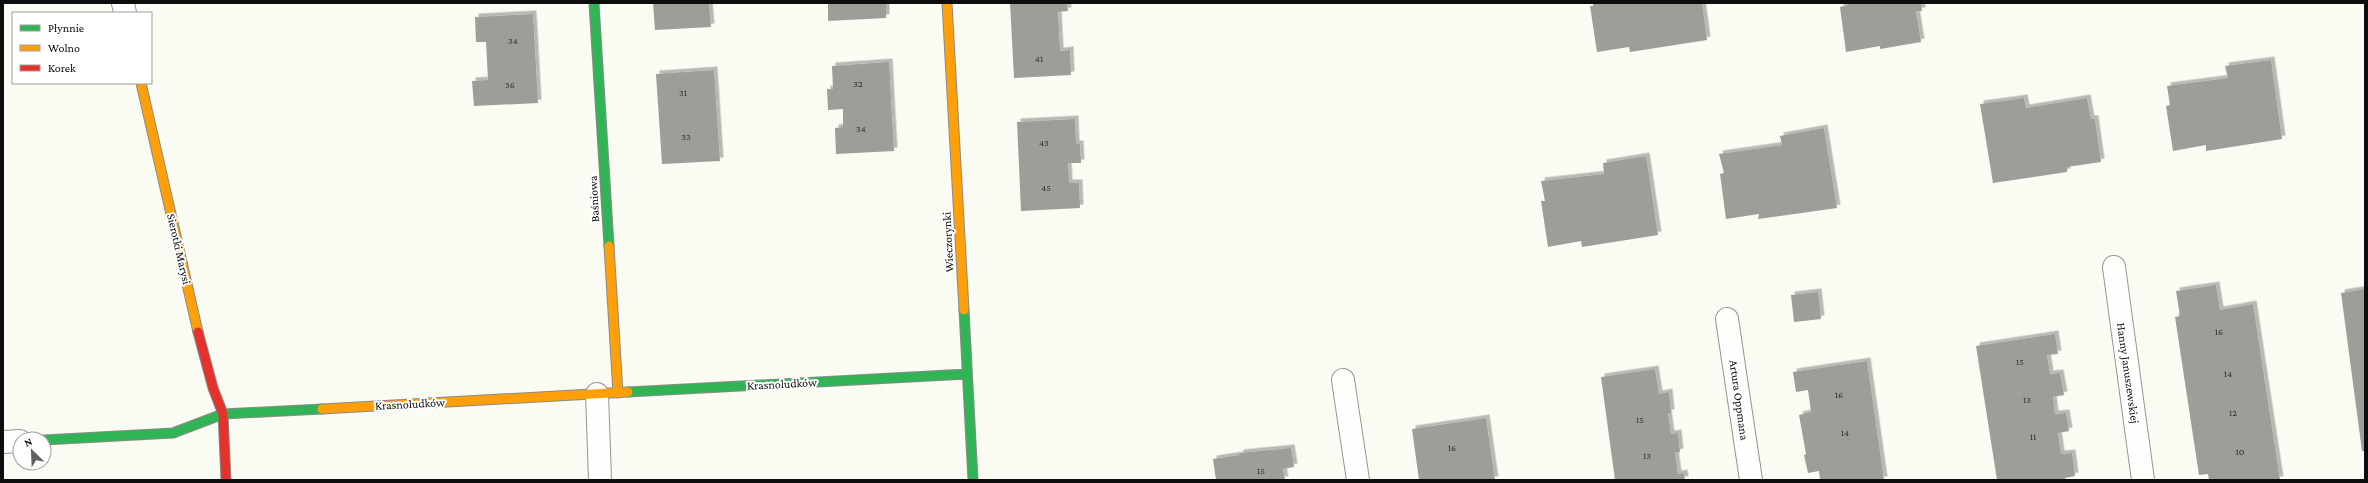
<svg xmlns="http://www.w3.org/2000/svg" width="2368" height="483" viewBox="0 0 2368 483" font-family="'Crimson Pro',serif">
  <defs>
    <filter id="shadow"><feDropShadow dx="3.5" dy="-3.5" stdDeviation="0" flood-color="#0004"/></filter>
  </defs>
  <rect width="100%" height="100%" fill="#fafbf2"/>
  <!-- building -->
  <path fill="#9e9d98" filter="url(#shadow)" d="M653 3H709L711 27 655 30Z
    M828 3H886V18L828 21Z
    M1010 3H1067L1068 11 1058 12 1060 51 1070 50 1071 75 1014 78Z
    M1593 3H1702L1707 40 1630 52 1629 47 1597 52 1590 6H1593Z
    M1848 3H1921L1922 11H1916L1921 42 1880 49V46L1846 52 1840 7 1848 5Z
    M533 14 538 103 474 106 472 81 488 80 486 42H476L475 17Z
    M2271 60 2282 139 2206 151V145L2173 151 2166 106 2170 105 2167 86 2228 78 2225 66Z
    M889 62 894 151 836 154 835 128 843 127V109L828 110 827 89H833L832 66Z
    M714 70 720 161 662 164 656 74Z
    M2024 98 2026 108 2087 98 2091 119H2095L2101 162 2067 167V172L1993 183 1980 104Z
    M1075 119 1076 144H1080L1081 163H1068L1069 183H1079L1080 208 1021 211 1017 122Z
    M1824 128 1837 208 1758 219 1759 214 1726 219 1720 174 1724 173 1719 154 1782 145 1780 136Z
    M1646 156 1658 235 1582 247 1581 241 1548 247 1541 201H1545L1541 181 1604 174 1603 163Z
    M2216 285 2220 310 2253 304 2280 480H2209L2208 474 2199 475 2175 317 2180 316 2176 291Z
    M2365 289V451H2362L2341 293Z
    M1818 292 1821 319 1794 322 1791 295Z
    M2055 334 2058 354 2047 355 2050 374 2060 373 2064 395 2053 397 2055 414 2066 413 2069 431 2058 433 2061 454 2072 453 2075 476 2065 478V480H1997L1976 346Z
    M1867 361 1884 480H1820L1819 471 1808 473 1804 455 1806 454 1799 415 1811 412 1808 390 1796 392 1793 372Z
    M1655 369 1659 394 1669 392 1671 413H1668L1671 434 1678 433 1680 452 1675 453 1678 474 1684 473 1685 480H1615L1601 377Z
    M1486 418 1495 480H1419L1412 429Z
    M1291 448 1294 467 1283 469 1285 480H1216L1213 459 1240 455V453Z"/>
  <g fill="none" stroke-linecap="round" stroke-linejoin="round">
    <defs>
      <path id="street" d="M123 3 125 13
        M2114 267 2143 480
        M1727 319 1751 480
        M1343 380 1358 480
        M597 394 600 480
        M3 442 20 441"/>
      <path id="fast" d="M594 3 609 246
        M964 310 973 480
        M628 392 967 374
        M44 440 173 433 223 414 322 409"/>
      <path id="slow" d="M947 3 964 310
        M141 83 198 332
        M609 246 618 393
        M322 409 628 392"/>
      <path id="jam" d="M198 332 213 388 223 414 226 480"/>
    </defs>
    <!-- street casing -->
    <use href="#street" stroke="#949490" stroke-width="24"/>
    <!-- fast casing -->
    <use href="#fast" stroke="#8a8b87" stroke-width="11"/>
    <!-- slow casing -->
    <use href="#slow" stroke="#8a8b87" stroke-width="11"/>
    <!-- jam casing -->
    <use href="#jam" stroke="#8a8b87" stroke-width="11"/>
    <!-- street -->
    <use href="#street" stroke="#fefefd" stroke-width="22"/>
    <!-- fast -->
    <use href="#fast" stroke="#30b455" stroke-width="9"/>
    <!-- slow -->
    <use href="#slow" stroke="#ff9f0a" stroke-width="9"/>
    <!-- jam -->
    <use href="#jam" stroke="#e5322d" stroke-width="9"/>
  </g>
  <g text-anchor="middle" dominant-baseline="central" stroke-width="4" stroke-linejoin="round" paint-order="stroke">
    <!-- number labels -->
    <g font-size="10" fill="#313130">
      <text x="513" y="40">34</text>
      <text x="1039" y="58">41</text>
      <text x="858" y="83">32</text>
      <text x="510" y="84">36</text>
      <text x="683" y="92">31</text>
      <text x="861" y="128">34</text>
      <text x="686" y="136">33</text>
      <text x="1044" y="142">43</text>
      <text x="1046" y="187">45</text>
      <text x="2219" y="331">16</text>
      <text x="2020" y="361">15</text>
      <text x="2228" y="373">14</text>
      <text x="1839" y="394">16</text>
      <text x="2027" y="399">13</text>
      <text x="2233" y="412">12</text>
      <text x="1640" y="419">15</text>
      <text x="1845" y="432">14</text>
      <text x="2033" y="436">11</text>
      <text x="1452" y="447">16</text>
      <text x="2240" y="451">10</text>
      <text x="1647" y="455">13</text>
      <text x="1261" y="470">15</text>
    </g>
    <!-- street labels -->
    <g font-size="12" fill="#0d0d0d" stroke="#fff">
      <text transform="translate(594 199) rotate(-93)">Baśniowa</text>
      <text transform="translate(948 242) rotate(-93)">Wieczorynki</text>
      <text transform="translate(179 249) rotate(77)">Sierotki Marysi</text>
      <text transform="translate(2128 373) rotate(82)">Hanny Januszewskiej</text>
      <text transform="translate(782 384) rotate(-3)">Krasnoludków</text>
      <text transform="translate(1739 400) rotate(82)">Artura Oppmana</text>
      <text transform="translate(410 404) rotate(-3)">Krasnoludków</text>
    </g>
  </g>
  <!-- border -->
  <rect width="2368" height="483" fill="none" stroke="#0d0d0d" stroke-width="8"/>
  <!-- legend -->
  <rect x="12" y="12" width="140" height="72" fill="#ffffff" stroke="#9e9e9e"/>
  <rect x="20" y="25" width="20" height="6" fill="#30b455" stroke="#9e9e9e"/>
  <text x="48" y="32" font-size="12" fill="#0d0d0d">Płynnie</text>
  <rect x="20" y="45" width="20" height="6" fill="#ff9f0a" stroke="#9e9e9e"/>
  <text x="48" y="52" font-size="12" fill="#0d0d0d">Wolno</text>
  <rect x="20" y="65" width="20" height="6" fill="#e5322d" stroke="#9e9e9e"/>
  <text x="48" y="72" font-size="12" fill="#0d0d0d">Korek</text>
  <!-- north arrow -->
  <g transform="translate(32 451) rotate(336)"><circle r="19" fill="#ffffff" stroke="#9e9e9e"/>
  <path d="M0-3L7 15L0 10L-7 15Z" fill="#60605d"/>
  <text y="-6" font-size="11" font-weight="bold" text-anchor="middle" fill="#0d0d0d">N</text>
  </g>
</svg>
